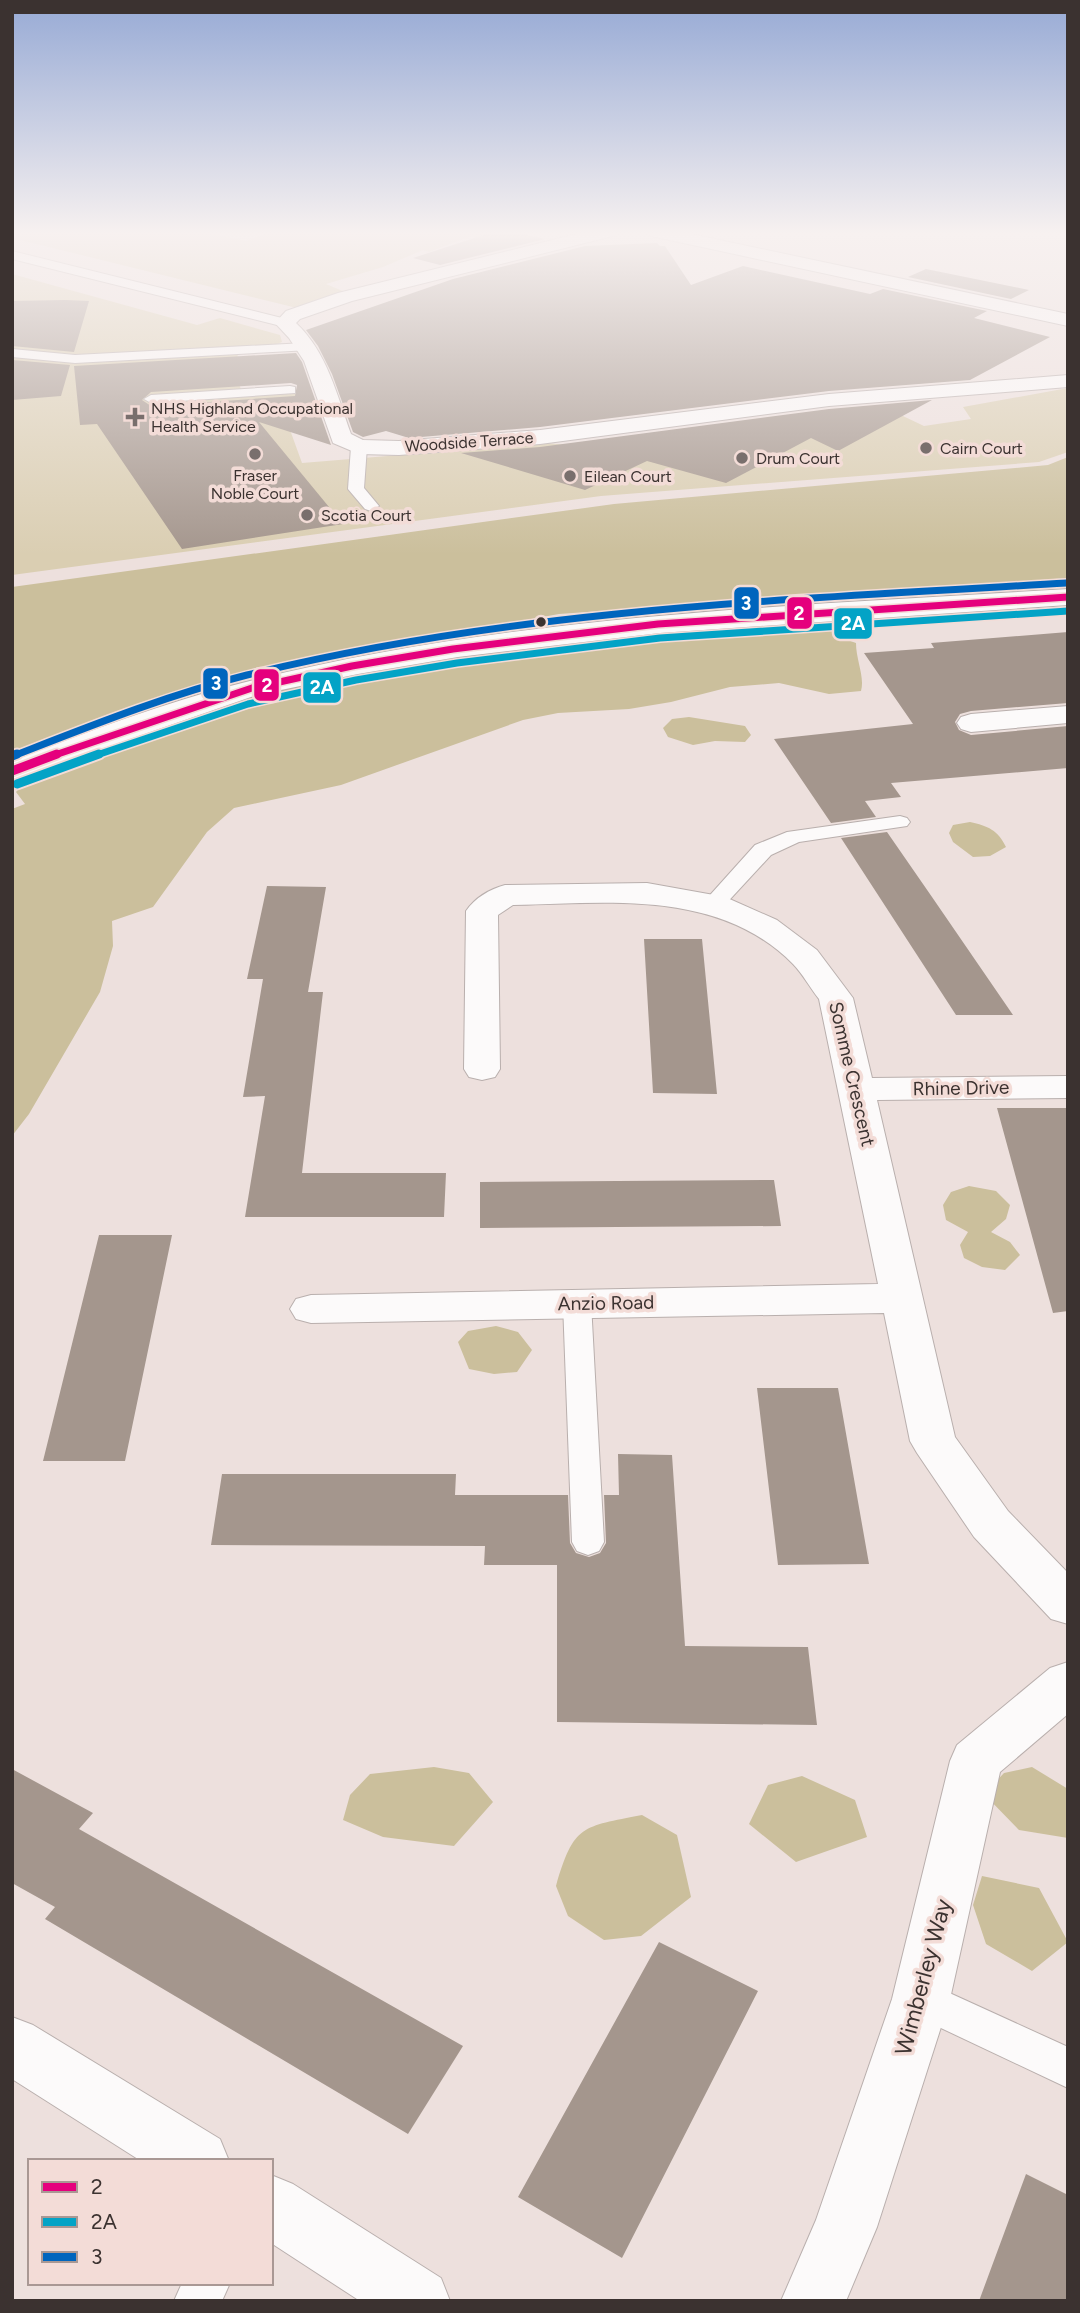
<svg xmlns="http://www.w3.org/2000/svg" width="1080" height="2313" viewBox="0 0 1080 2313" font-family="Figtree,sans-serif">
  <rect width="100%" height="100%" fill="#ede0dd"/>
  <!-- green -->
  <path fill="#daceb2" d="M12 231H199L246 241 273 231H496L476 238 471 236 429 252 423 250 383 267 326 284 345 292 297 308 12 238Z
    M12 274 197 325 220 318 280 335 282 342 277 344 237 347 240 387 245 396 297 393 285 416 302 463 546 443 589 447 886 408 924 426 971 419 963 407 1068 388V452L1039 462 601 496 12 575Z"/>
  <!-- forest -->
  <path fill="#cbbf9c" d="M1068 457V578L559 614 252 669 12 756V587L614 504 1048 465Z
    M801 621H835L856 628 839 637 856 643C856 660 865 677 861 691L829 694 779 683 730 687 671 702 629 709 558 713 523 720 341 785 234 808 207 832 153 907 112 921 113 946 100 992 29 1114 12 1136V809L25 804 16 792 42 762 152 720 247 699 266 688 349 681 392 667 474 650Z
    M689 717 745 726 751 735 745 742 715 741 693 745 668 737 663 728 672 719Z
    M970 822C988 826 998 830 1006 847L990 856 973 857 953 842 949 833 953 825Z
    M969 1186 996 1191 1010 1205 1006 1219 991 1232 1010 1242 1020 1255 1005 1270 982 1267 964 1258 960 1245 968 1232 946 1220 943 1205 951 1192Z
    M496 1326 518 1332 532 1350 517 1372 494 1374 469 1369 458 1342 468 1331Z
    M434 1767 469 1773 493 1802 454 1846 383 1837 343 1820 350 1795 370 1774Z
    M1032 1767 1068 1789V1838L1019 1830 984 1794 1004 1773Z
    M802 1776 855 1800 867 1837 796 1862 749 1824 768 1785Z
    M642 1815 677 1835 691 1897 641 1936 604 1940 568 1916 556 1886C574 1824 582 1827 642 1815Z
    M982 1876 1039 1888 1068 1942 1032 1971 986 1944 973 1905Z"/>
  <!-- building -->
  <path fill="#a4968d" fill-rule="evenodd" d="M496 231H510L545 239 440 265 413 258Z
    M657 243 660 246H665L691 285 743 266 870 294 883 289 987 311 974 318 1050 337 970 380 829 391 540 427 409 438 386 431 363 437 353 432 332 374 318 346 306 330 453 279 585 246Z
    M926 269 1029 290 1011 299 908 277Z
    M65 300 89 301 74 352 12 346V301Z
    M296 353 302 362 331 445 259 422 343 524 182 549 97 424 80 425 74 366ZM291 383 297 385 295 396 151 406 142 400 151 392Z
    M12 360 70 365 61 396 12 400Z
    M932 400 838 451 811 438 726 483 647 461 585 490 461 453 540 447 829 409Z
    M1068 632V703L971 711 960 714 955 722 959 730 971 735 1068 726V768L891 783 901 797 865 801 876 817 831 823 774 739 913 724 864 653 934 648 931 643Z
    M887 832 932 897 1013 1015H956L841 838Z
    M267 886 326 887 308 992H323L302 1173H446L444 1217H245L265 1096 243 1097 263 979H247Z
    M644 939H702L717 1094 653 1093Z
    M997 1108H1068V1311L1053 1313Z
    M774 1180 781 1226 480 1228V1182Z
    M99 1235H172L125 1461H43Z
    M757 1388H838L869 1564 778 1565Z
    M618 1454 672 1455 685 1646 808 1647 817 1725 557 1722V1565H484L485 1546 211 1545 222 1474H456L455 1495H568L570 1543 576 1553 589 1557 600 1553 606 1543 604 1495H619Z
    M12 1769 93 1813 79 1829 463 2046 408 2134 45 1919 55 1907 12 1883Z
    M659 1942 758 1991 622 2258 518 2197Z
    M1026 2174 1068 2195V2301H979Z"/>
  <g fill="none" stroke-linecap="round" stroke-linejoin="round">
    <defs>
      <path id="lane" d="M12 251 290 320 292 323 285 327 12 259Z
        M305 343 312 347 310 350 75 363 12 357V349L75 355Z
        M290 386 295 387V393L151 403 144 399 151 395Z
        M359 442 367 447 364 488 379 506 371 511 365 509 348 489 351 447Z
        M900 816 907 818 910 822 907 826 799 842 771 855 721 909H705L702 904 755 845 787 832Z
        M577 1293 587 1296 591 1303 604 1542 599 1551 588 1555 577 1551 572 1542 563 1303 567 1296Z
        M921 1980 1068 2047V2088L907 2012 901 1999 907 1986Z
        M182 2283H230L222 2301H174Z"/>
      <path id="street" d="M589 231H619L617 235 352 301 300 319 296 323C327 352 337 395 351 434L363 440 399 441 540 430 829 394 1068 375V387L829 406 540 444 399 455 359 454 333 443 304 361 289 338 275 323 286 311 338 293Z
        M643 231H677L1068 314V326L651 236Z
        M1068 706V723L971 732 961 729 957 723 961 717 971 714Z
        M647 883 725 897 777 920 817 950 853 998 872 1078 1068 1076V1098L877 1100 955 1437 1008 1511 1068 1573V1624L1051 1619 974 1537 917 1453 910 1441 884 1313 311 1323 296 1319 290 1309 296 1299 311 1295 878 1284 819 999C810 988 803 974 793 964 719 889 608 903 513 905L498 915 500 1069 495 1077 482 1080 469 1077 464 1069 466 911C475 898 490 889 505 885Z
        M1068 1662V1714L1000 1772 950 1999 877 2227 846 2301H781L816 2220 892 1999 950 1761 957 1745 1050 1668Z
        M12 2017 33 2025 220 2139 229 2161H141L12 2079Z
        M271 2175 293 2184 441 2278 450 2301H360L271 2243Z"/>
      <path id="secondary" d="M1068 589V605L660 633 458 657 358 674 257 695 12 780V761C87 732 165 702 242 683 511 614 793 606 1068 589Z"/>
    </defs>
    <!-- lane casing -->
    <use href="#lane" stroke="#b9afad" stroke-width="2"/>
    <!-- street casing -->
    <use href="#street" stroke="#b9afad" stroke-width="2"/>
    <!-- secondary casing -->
    <use href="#secondary" stroke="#b9afad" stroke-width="2"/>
    <!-- lane -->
    <use href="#lane" fill="#fcfafa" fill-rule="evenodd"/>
    <!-- street -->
    <use href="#street" fill="#fcfafa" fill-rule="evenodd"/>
    <!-- secondary -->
    <use href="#secondary" fill="#fcfafa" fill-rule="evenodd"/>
    <defs>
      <path id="bus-1-far1" d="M52 756 252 688 352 666 453 649 658 624 1068 597"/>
      <path id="bus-1" d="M12 771 57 754"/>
      <path id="bus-2-far1" d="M94 756 248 704 356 680 457 663 660 638 1068 611"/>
      <path id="bus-2" d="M17 784 99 754"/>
      <path id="bus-3-far1" d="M13 756C90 726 167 695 247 675 515 609 793 599 1067 583"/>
      <path id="bus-3" d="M12 756 17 754"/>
    </defs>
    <!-- bus-1-far1 casing -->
    <use href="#bus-1-far1" stroke="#f3dcd7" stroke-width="10"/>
    <!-- bus-1 casing -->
    <use href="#bus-1" stroke="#f3dcd7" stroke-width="13"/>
    <!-- bus-2-far1 casing -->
    <use href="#bus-2-far1" stroke="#f3dcd7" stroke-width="10"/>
    <!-- bus-2 casing -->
    <use href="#bus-2" stroke="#f3dcd7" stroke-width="13"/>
    <!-- bus-3-far1 casing -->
    <use href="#bus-3-far1" stroke="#f3dcd7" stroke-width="10"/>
    <!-- bus-3 casing -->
    <use href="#bus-3" stroke="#f3dcd7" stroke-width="13"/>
    <!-- bus-1-far1 -->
    <use href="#bus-1-far1" stroke="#e5007d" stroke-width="7"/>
    <!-- bus-1 -->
    <use href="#bus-1" stroke="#e5007d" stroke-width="9"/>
    <!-- bus-2-far1 -->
    <use href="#bus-2-far1" stroke="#03a3c6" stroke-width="7"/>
    <!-- bus-2 -->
    <use href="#bus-2" stroke="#03a3c6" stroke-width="9"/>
    <!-- bus-3-far1 -->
    <use href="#bus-3-far1" stroke="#0065bd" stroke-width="7"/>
    <!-- bus-3 -->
    <use href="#bus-3" stroke="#0065bd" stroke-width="9"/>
  </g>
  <!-- sky -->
  <linearGradient id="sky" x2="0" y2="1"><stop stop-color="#97aad5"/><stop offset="0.42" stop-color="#f7f1f0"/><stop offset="1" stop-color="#f7f1f0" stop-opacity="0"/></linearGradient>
  <rect width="1080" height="555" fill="url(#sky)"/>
  <!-- markers -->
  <g fill="#796f6d" stroke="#f3dcd7" stroke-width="2.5">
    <path d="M131.5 406.5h7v7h7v7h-7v7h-7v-7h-7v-7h7z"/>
    <circle cx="926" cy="448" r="7"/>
    <circle cx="255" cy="454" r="7"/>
    <circle cx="742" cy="458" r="7"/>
    <circle cx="570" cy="476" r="7"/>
    <circle cx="307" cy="515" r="7"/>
  </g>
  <circle fill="#3b3230" stroke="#f3dcd7" stroke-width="2.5" cx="541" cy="622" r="6"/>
  <g text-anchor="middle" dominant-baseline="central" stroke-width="7" stroke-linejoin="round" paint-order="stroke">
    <!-- far-poi labels -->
    <g font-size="16" fill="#3b3230" stroke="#f3dcd7" text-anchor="start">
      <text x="151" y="408">NHS Highland Occupational<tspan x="151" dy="18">Health Service</tspan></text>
      <text x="940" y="448">Cairn Court</text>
      <text x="756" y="458">Drum Court</text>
      <text x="255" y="475" text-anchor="middle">Fraser<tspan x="255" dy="18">Noble Court</tspan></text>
      <text x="584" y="476">Eilean Court</text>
      <text x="321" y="515">Scotia Court</text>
    </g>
    <!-- far-street labels -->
    <g font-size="16" fill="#3b3230" stroke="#f3dcd7">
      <text transform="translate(469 442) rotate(-4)">Woodside Terrace</text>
    </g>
    <!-- street labels -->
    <g font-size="19" fill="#3b3230" stroke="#f3dcd7">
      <text transform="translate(852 1074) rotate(77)">Somme Crescent</text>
      <text transform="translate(961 1088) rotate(-1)">Rhine Drive</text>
      <text transform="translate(606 1303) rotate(-1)">Anzio Road</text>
    </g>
    <!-- near-street labels -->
    <g font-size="23" fill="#3b3230" stroke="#f3dcd7">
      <text transform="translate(923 1977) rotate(-75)">Wimberley Way</text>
    </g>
  </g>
  <g stroke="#f3dcd7" stroke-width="2.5">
    <rect x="733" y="586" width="27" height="34" rx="7" fill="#0065bd"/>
    <rect x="786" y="596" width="27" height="34" rx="7" fill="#e5007d"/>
    <rect x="833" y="607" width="40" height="33" rx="7" fill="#03a3c6"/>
    <rect x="202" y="667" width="27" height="33" rx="7" fill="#0065bd"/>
    <rect x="253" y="668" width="27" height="34" rx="7" fill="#e5007d"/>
    <rect x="302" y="671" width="40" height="33" rx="7" fill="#03a3c6"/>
  </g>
  <g font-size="19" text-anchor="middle" font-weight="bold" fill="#fff">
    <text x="746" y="610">3</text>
    <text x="799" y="620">2</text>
    <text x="853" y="630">2A</text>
    <text x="216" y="690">3</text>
    <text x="267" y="692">2</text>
    <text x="322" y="694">2A</text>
  </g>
  <!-- border -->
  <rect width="1080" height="2313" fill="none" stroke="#3b3230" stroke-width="28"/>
  <!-- legend -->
  <rect x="28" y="2159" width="245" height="126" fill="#f3dcd7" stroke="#a99894" stroke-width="2"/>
  <rect x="42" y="2182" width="35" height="10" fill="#e5007d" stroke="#a99894" stroke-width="2"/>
  <text x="91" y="2194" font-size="21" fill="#3b3230">2</text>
  <rect x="42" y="2217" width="35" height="10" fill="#03a3c6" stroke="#a99894" stroke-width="2"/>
  <text x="91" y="2229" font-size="21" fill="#3b3230">2A</text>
  <rect x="42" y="2252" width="35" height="10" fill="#0065bd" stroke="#a99894" stroke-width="2"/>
  <text x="91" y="2264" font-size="21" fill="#3b3230">3</text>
</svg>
